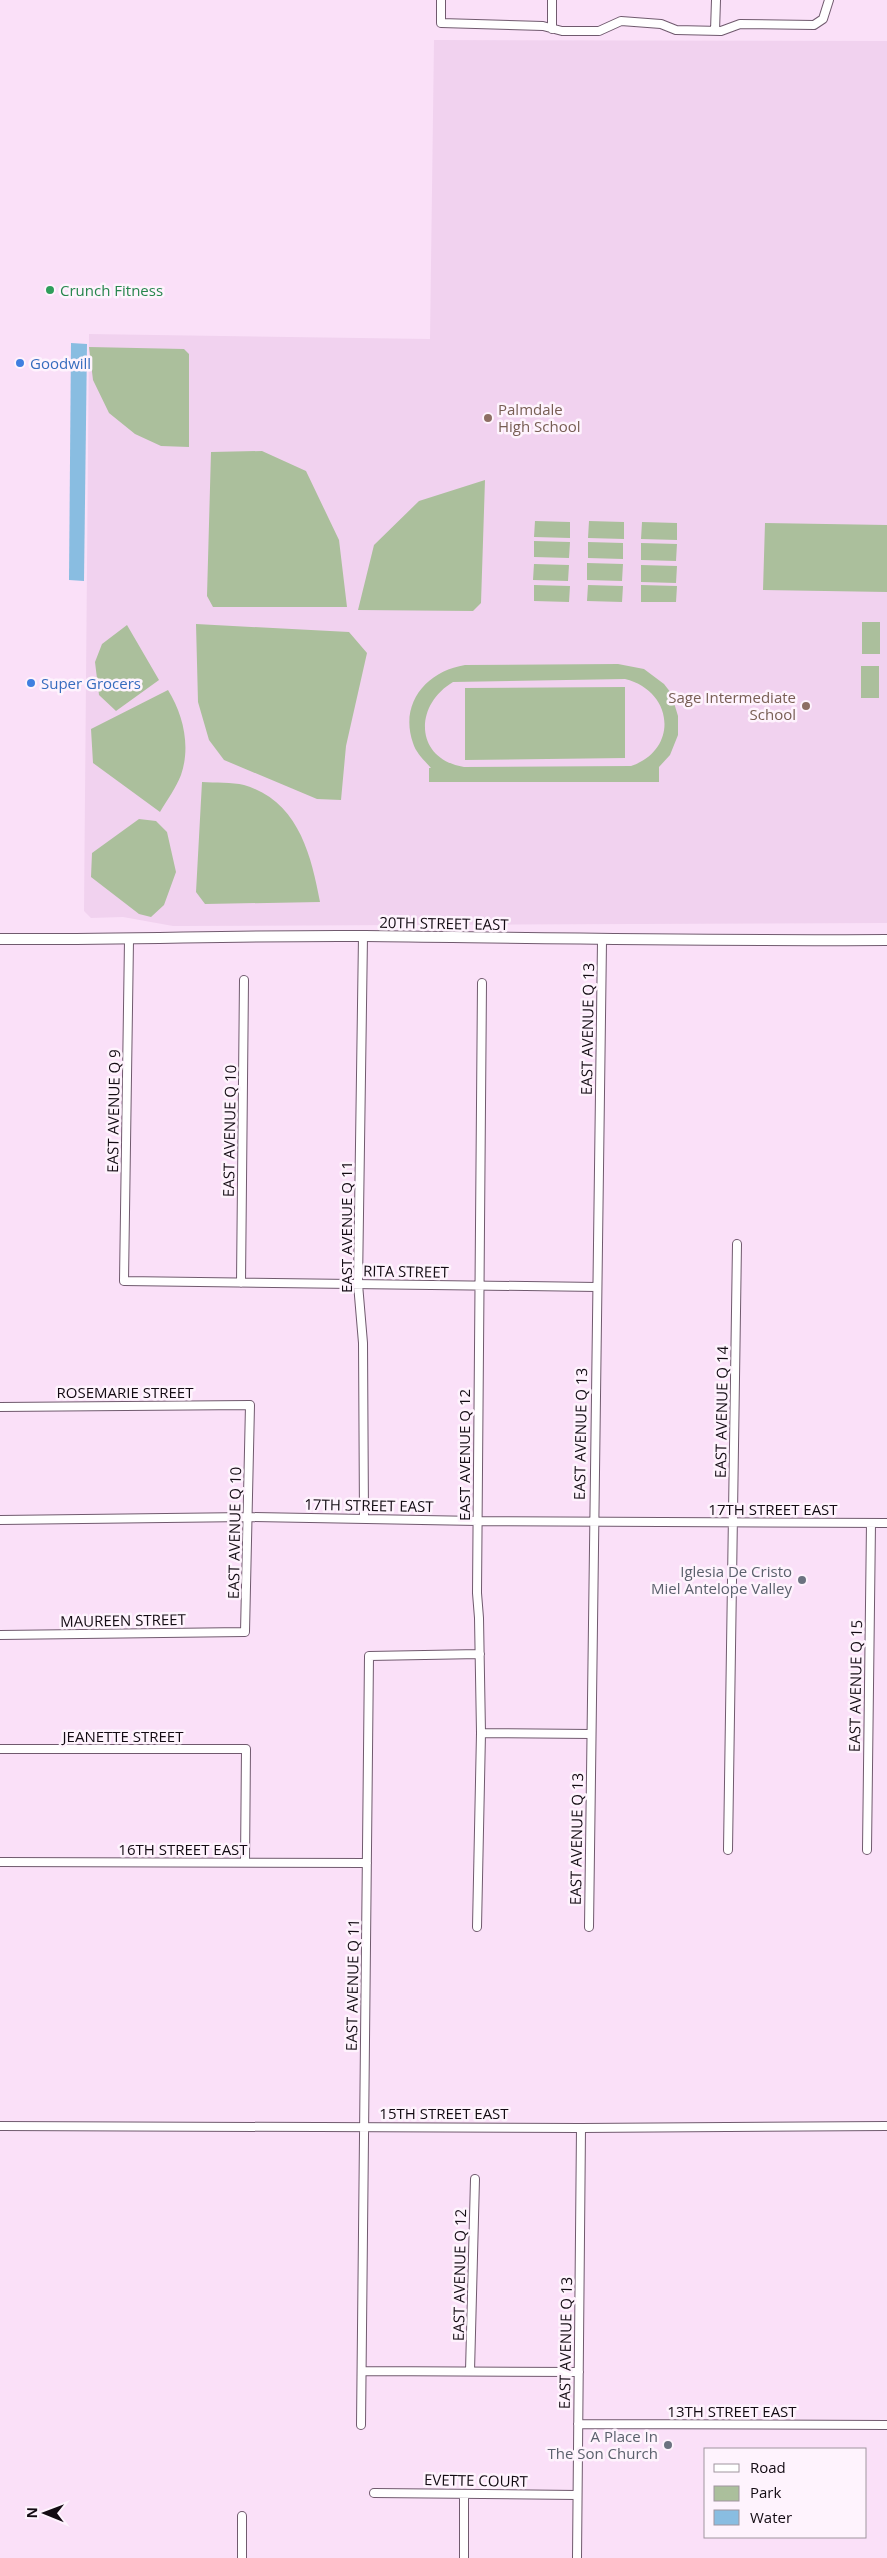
<svg xmlns="http://www.w3.org/2000/svg" width="887" height="2558" viewBox="0 0 887 2558" font-family="'Open Sans',sans-serif">
  <rect width="100%" height="100%" fill="#fae0f8"/>
  <!-- built -->
  <path fill="#f1d2ef" d="M434 40 887 41V923L173 926 123 917 91 918 84 911 89 334 430 339Z"/>
  <!-- green -->
  <path fill="#abbf9c" fill-rule="evenodd" d="M89 347 184 349 189 354V447L161 446 135 434 109 413 93 380Z
    M262 451 306 471 339 540 347 607H213L207 596 211 452Z
    M485 480 481 603 473 611 358 610 374 545 419 501Z
    M535 521 570 522V538L534 537Z
    M589 521 624 522V539L588 538Z
    M642 522 677 523V540L641 539Z
    M765 523 887 525V592L763 590Z
    M534 541 570 542 569 558 534 557Z
    M588 542 623 543V559L588 558Z
    M641 543 677 544 676 561 641 560Z
    M587 563 623 564 622 581 587 580Z
    M534 564 569 565 568 581 533 580Z
    M641 565 677 566 676 583 641 582Z
    M534 585 570 586 569 602 534 601Z
    M588 585 623 586 622 602 587 601Z
    M641 585 677 586 676 602H641Z
    M862 622H880V654H862Z
    M196 624 349 632 367 653 346 746 341 800 317 799 224 760 209 740 198 702Z
    M127 625 159 680 116 711 99 695 95 662 102 644Z
    M465 665 618 664 644 669 664 684 671 693 678 716V735L670 755 659 767V782H429V768H431C424 760 416 753 413 743 399 703 427 671 465 665ZM625 679C674 691 679 750 631 766L464 767C415 759 413 706 453 682Z
    M861 666H879V698H861Z
    M625 687V758L465 760V688Z
    M168 690C183 714 191 746 181 775 176 788 167 800 160 812L93 763 91 729Z
    M202 782C215 783 232 782 244 785 298 801 311 854 320 902L205 904 196 892Z
    M139 819 156 821 167 832 176 872 164 905 151 917 139 914 91 877 92 853Z"/>
  <!-- water -->
  <path fill="#89bde1" d="M71 343 87 344 84 581 69 580Z"/>
  <g fill="none" stroke-linecap="round" stroke-linejoin="round">
    <defs>
      <path id="minor" d="M441 0V23L543 26 562 31H599L621 21 661 24 676 30 721 31 740 24 814 25 823 19 829 0
        M552 29V0
        M715 31 716 0
        M363 936 358 1284 363 1343 364 1518
        M129 940 124 1281 597 1287
        M241 1283 244 980
        M0 1407 250 1405 245 1632 0 1635
        M0 1520 248 1517 478 1521 887 1523
        M481 1733 591 1734
        M0 1749H246L245 1862
        M728 1850 737 1244
        M867 1850 871 1523
        M0 1862 367 1863
        M477 1927 481 1733 479 1618 477 1593 482 983
        M589 1927 602 941
        M0 2126 581 2128 887 2126
        M362 2371 579 2372
        M470 2371 475 2179
        M578 2424 887 2425
        M361 2425 369 1656 480 1654
        M374 2493 577 2495
        M242 2558V2516
        M464 2558V2494
        M577 2558 581 2128"/>
      <path id="tertiary" d="M0 939C122 940 244 935 365 936 539 938 713 941 887 940"/>
    </defs>
    <!-- minor casing -->
    <use href="#minor" stroke="#705a6e" stroke-width="10"/>
    <!-- tertiary casing -->
    <use href="#tertiary" stroke="#705a6e" stroke-width="12"/>
    <!-- minor -->
    <use href="#minor" stroke="#fff" stroke-width="8"/>
    <!-- tertiary -->
    <use href="#tertiary" stroke="#fff" stroke-width="10"/>
  </g>
  <!-- markers -->
  <circle fill="#2e9e5b" stroke="#fef3fd" stroke-width="2" cx="50" cy="290" r="5"/>
  <g fill="#3f7fe0" stroke="#fef3fd" stroke-width="2">
    <circle cx="20" cy="363" r="5"/>
    <circle cx="31" cy="683" r="5"/>
  </g>
  <g fill="#8d6e63" stroke="#fef3fd" stroke-width="2">
    <circle cx="488" cy="418" r="5"/>
    <circle cx="806" cy="706" r="5"/>
  </g>
  <g fill="#6b7280" stroke="#fef3fd" stroke-width="2">
    <circle cx="802" cy="1580" r="5"/>
    <circle cx="668" cy="2445" r="5"/>
  </g>
  <g text-anchor="middle" dominant-baseline="central" stroke-width="5" stroke-linejoin="round" paint-order="stroke">
    <!-- leisure labels -->
    <g font-size="15" fill="#27864d" stroke="#fef3fd" text-anchor="start">
      <text x="60" y="290">Crunch Fitness</text>
    </g>
    <!-- shop labels -->
    <g font-size="15" fill="#366cbe" stroke="#fef3fd" text-anchor="start">
      <text x="30" y="363">Goodwill</text>
      <text x="41" y="683">Super Grocers</text>
    </g>
    <!-- education labels -->
    <g font-size="15" fill="#785e54" stroke="#fef3fd" text-anchor="start">
      <text x="498" y="409">Palmdale<tspan x="498" dy="17">High School</tspan></text>
      <text x="796" y="697" text-anchor="end">Sage Intermediate<tspan x="796" dy="17">School</tspan></text>
    </g>
    <!-- street labels -->
    <g font-size="15" fill="#130b13" stroke="#fef3fd">
      <text transform="translate(444 923) rotate(1)">20TH STREET EAST</text>
      <text transform="translate(587 1029) rotate(-89)">EAST AVENUE Q 13</text>
      <text transform="translate(113 1111) rotate(-89)">EAST AVENUE Q 9</text>
      <text transform="translate(229 1131) rotate(-89)">EAST AVENUE Q 10</text>
      <text transform="translate(346 1227) rotate(-90)">EAST AVENUE Q 11</text>
      <text transform="translate(406 1271) rotate(1)">RITA STREET</text>
      <text x="125" y="1392">ROSEMARIE STREET</text>
      <text transform="translate(721 1412) rotate(-89)">EAST AVENUE Q 14</text>
      <text transform="translate(580 1434) rotate(-89)">EAST AVENUE Q 13</text>
      <text transform="translate(464 1455) rotate(-90)">EAST AVENUE Q 12</text>
      <text transform="translate(369 1505) rotate(1)">17TH STREET EAST</text>
      <text x="773" y="1509">17TH STREET EAST</text>
      <text transform="translate(234 1533) rotate(-89)">EAST AVENUE Q 10</text>
      <text transform="translate(123 1620) rotate(-1)">MAUREEN STREET</text>
      <text transform="translate(855 1686) rotate(-89)">EAST AVENUE Q 15</text>
      <text x="123" y="1736">JEANETTE STREET</text>
      <text transform="translate(576 1839) rotate(-89)">EAST AVENUE Q 13</text>
      <text x="183" y="1849">16TH STREET EAST</text>
      <text transform="translate(352 1985) rotate(-89)">EAST AVENUE Q 11</text>
      <text x="444" y="2113">15TH STREET EAST</text>
      <text transform="translate(459 2275) rotate(-89)">EAST AVENUE Q 12</text>
      <text transform="translate(565 2343) rotate(-89)">EAST AVENUE Q 13</text>
      <text x="732" y="2411">13TH STREET EAST</text>
      <text transform="translate(476 2480) rotate(1)">EVETTE COURT</text>
    </g>
    <!-- worship labels -->
    <g font-size="15" fill="#5b616d" stroke="#fef3fd" text-anchor="end">
      <text x="792" y="1571">Iglesia De Cristo<tspan x="792" dy="17">Miel Antelope Valley</tspan></text>
      <text x="658" y="2436">A Place In<tspan x="658" dy="17">The Son Church</tspan></text>
    </g>
  </g>
  <!-- legend -->
  <rect x="704" y="2448" width="162" height="90" fill="#fef3fd" stroke="#a0969f"/>
  <rect x="714" y="2464" width="25" height="8" fill="#ffffff" stroke="#a0969f"/>
  <text x="750" y="2473" font-size="15" fill="#130b13">Road</text>
  <rect x="714" y="2486" width="25" height="15" fill="#abbf9c" stroke="#a0969f"/>
  <text x="750" y="2498" font-size="15" fill="#130b13">Park</text>
  <rect x="714" y="2510" width="25" height="15" fill="#89bde1" stroke="#a0969f"/>
  <text x="750" y="2523" font-size="15" fill="#130b13">Water</text>
  <!-- north arrow -->
  <g transform="translate(45 2513) rotate(271)" stroke="#fef3fd" stroke-width="4" paint-order="stroke">
  <path d="M0-4L9 19L0 12L-9 19Z" fill="#130b13"/>
  <text y="-8" font-size="14" font-weight="bold" text-anchor="middle" fill="#130b13">N</text>
  </g>
</svg>
